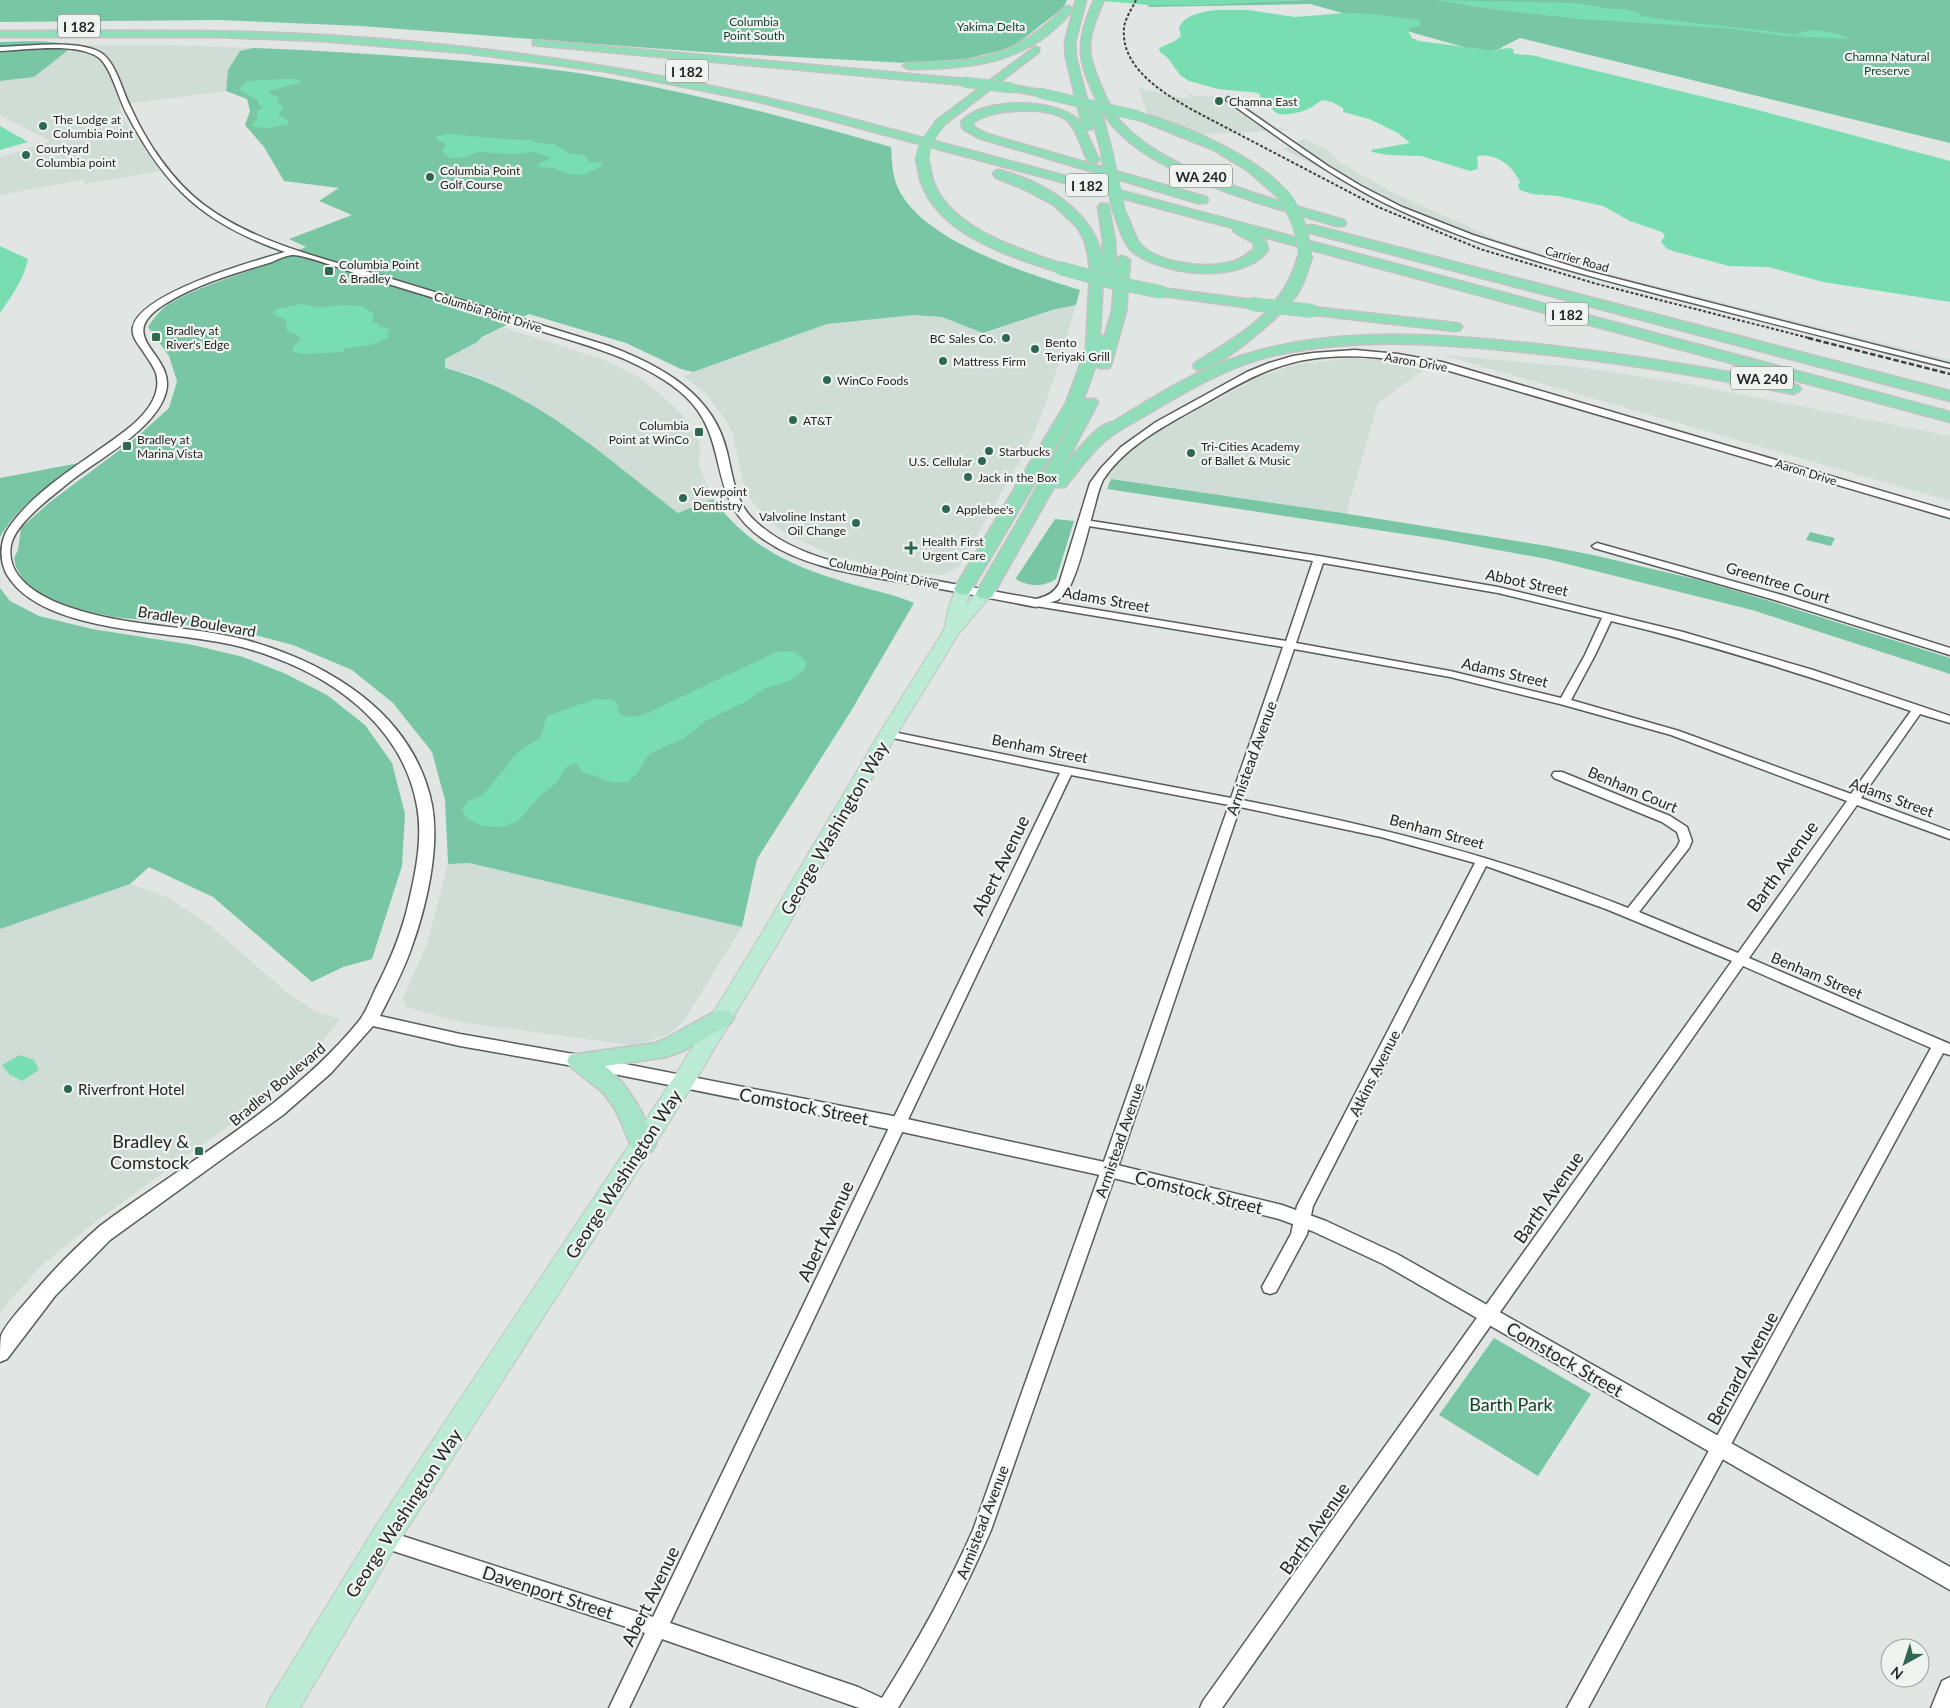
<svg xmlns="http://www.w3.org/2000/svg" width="1950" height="1708" viewBox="0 0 1950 1708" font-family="Lato,sans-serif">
  <rect width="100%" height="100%" fill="#e1e6e4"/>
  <!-- built -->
  <path fill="#d0dcd6" d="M67 45H165L253 48 240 51 228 70 226 91 118 105 127 124 160 171 85 184 82 180 0 195V157L50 141 0 115V81L34 77 71 49Z
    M1177 85 1195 96 1234 97 1277 128 1293 130 1203 134 1147 114 1139 88 1182 98 1191 97Z
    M1304 139 1329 151 1339 162 1395 194 1498 240 1605 273 1950 360V370L1604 282 1537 263 1476 243 1425 223 1366 196 1315 165 1283 149Z
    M1076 305 1061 357 1040 419 1027 448 958 568 940 575 899 571 834 556 785 533 771 523 756 507 745 490 733 435 725 419 705 393 683 376 827 324 914 315 943 317 983 333 1052 310Z
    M503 327 607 361 637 376 660 394 681 413 700 444 699 465 713 499 678 513 530 403 493 384 470 374 445 368V359Z
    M1442 355 1577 367 1683 383 1950 436V501Z
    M1350 358 1391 360 1428 367 1378 403 1346 514 1107 478 1121 460 1148 437 1261 376 1293 365Z
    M469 863 742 927 683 1022 667 1035 648 1041 631 1045 460 1022 406 1007 403 999 428 941 448 864Z
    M130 884 165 896 208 924 289 994 315 1011 340 1019 313 1054 268 1098 99 1219 43 1264 11 1299 0 1314V929Z"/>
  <!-- green -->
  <path fill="#78c6a3" d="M0 0H1067L1063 8 1014 46 1003 50 966 59 907 63 703 52 361 26 218 20 0 22Z
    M1303 0H1950V143L1520 38 1489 54 1310 4 1148 7 1149 5H1190Z
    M0 42C17 42 59 38 71 48L34 77 0 81Z
    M253 48C311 50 369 54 427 58 488 63 548 67 608 78 703 95 797 120 891 147 892 161 892 175 898 188 923 242 1027 273 1080 290L1076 305 1052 310 983 333 942 317 914 315 827 324 693 372 681 369 626 343 529 314 482 337 477 342 445 359V368C535 391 606 458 678 513L713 499C749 547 792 567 848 583 870 590 893 594 914 603L851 711 757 859 742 927 469 863 448 864 445 800 432 752 393 703 352 670 293 645 236 630 114 617 57 605 25 583 16 567 14 558 18 550 21 528 50 502 137 437 169 408 177 381 169 356 148 327C154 318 160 310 169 304 201 285 240 275 274 262 285 258 295 251 306 247L289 239 352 215 319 201 339 188 284 181 264 147 245 125 250 111 247 99 226 91 228 70 240 51Z
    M79 463C50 485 18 505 0 537V478Z
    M1111 479 1342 513 1547 546 1593 555 1699 580 1763 599 1950 658V674L1752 610 1547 559 1443 540 1107 489Z
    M1055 519 1074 521 1056 579C1044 587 1030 587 1017 580L1016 578Z
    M1810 532 1835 538 1831 546 1806 540Z
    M0 588 10 601 39 616 92 629 193 645 243 657 286 674 327 695 365 725 392 763 405 814 402 866 372 959 343 967 312 982 213 897 149 867 130 884 0 929Z
    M1494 1338 1591 1394 1538 1476 1439 1415Z"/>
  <!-- water -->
  <path fill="#78deb2" d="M1092 0H1303L1190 5H1149Z
    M1435 0 1578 3 1610 9H1625L1641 14 1638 15C1690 25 1743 26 1795 35 1810 26 1836 32 1850 39L1784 36 1734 29 1580 19 1491 9Z
    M1216 10H1248L1295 17 1345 13 1370 14 1421 20 1420 25 1411 28 1408 31 1412 38 1419 41 1489 50 1511 48 1514 50 1513 53C1523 56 1533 54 1543 58L1754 109 1950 161V302L1823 282 1769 267 1729 266 1673 251 1666 248 1661 242 1665 235 1662 232 1630 221 1603 206 1558 196 1532 194 1520 190 1518 186 1520 182C1512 165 1496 153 1477 156L1478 169 1470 171 1421 156 1388 155 1372 152 1371 150 1410 143 1398 133 1369 119 1343 112V108L1332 102 1322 100C1310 110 1293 116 1278 114L1262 101 1259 93 1218 89 1189 81 1180 75 1167 57 1160 52 1159 48 1175 41 1181 36 1179 28C1185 14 1203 12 1216 10Z
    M281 79H295L302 82 269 91V93L279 98 278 103 284 107 278 115 288 120V124L270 128 253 127 252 124 257 119V111L263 107 258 104V100L239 90 247 81Z
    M0 126 28 142 0 150Z
    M448 134C476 136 502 140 531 140L536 143 554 144 571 154 583 155 590 162 601 163 603 165 584 175 568 174 554 168 539 167 538 164 552 158 533 152 516 154 479 152 462 158H451L442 151 446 144 437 140 436 137Z
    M0 246 28 259C24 279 11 297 0 313Z
    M303 304 320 308 338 305 362 306 374 314 372 322 378 323 379 326 390 329 387 335 389 337 372 345 345 348 343 352 302 354 292 351 293 347 301 339 297 335 287 331 286 320 272 313 276 309Z
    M778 651 795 652 806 661 805 669 788 681 765 688 747 701 707 720 684 738 649 754 637 773 628 782H611L583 772 575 763 566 767 556 783 541 795 517 822 501 827 482 826 466 818 462 809 468 801 483 795 517 753 540 738 547 716 595 699 613 700 619 705 617 712C626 719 633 717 643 715Z
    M20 1055 34 1060 39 1070 22 1081 9 1074 2 1065Z"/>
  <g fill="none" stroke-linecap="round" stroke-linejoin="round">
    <defs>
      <path id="minor" d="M1228 97 1328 166 1361 186 1402 207 1473 235 1587 271 1950 364V368C1860 346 1770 323 1681 300 1585 275 1487 251 1397 209 1336 181 1281 139 1226 100Z
        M1085 520 1319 556 1498 587 1683 632 1813 670 1950 716V723L1920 714 1861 798 1950 831V839L1857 805 1749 958 1950 1044V1055L1943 1053 1588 1708H1567L1931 1048 1743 966 1222 1708H1200L1203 1701 1732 961 1606 909 1486 866 1313 1206 1307 1234 1276 1292 1270 1294 1264 1292 1262 1287 1291 1234 1297 1206 1475 863 1381 837 1240 807 1117 1170 991 1530C964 1593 934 1649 898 1708H859L662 1639 629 1708H609L645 1633 384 1548 377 1545 375 1539 377 1533 384 1530 653 1617 1060 773 888 737 882 734 884 732 888 731 1046 763 1231 798 1283 647 1036 606 1031 603 1036 600 1286 641 1313 561 1082 525V521ZM1323 563 1498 593 1602 618 1585 655 1561 698 1450 671 1296 643ZM1611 621C1713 645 1812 677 1911 711L1851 794 1679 731 1571 700 1595 655ZM1294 649 1450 677 1560 704 1671 735 1847 801 1738 953 1639 912 1689 848 1692 841 1687 827 1670 816 1562 772H1554L1552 775 1554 778 1662 822 1677 832 1680 841 1677 847 1628 908C1502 857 1376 826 1242 800ZM1071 775 1229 805 1101 1170 973 1530C947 1589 916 1644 882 1698L858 1687 670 1623Z
        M1597 543 1782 595 1950 648V655L1775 600 1594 548 1592 546Z"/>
      <path id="tertiary" d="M38 45C55 44 90 43 104 55 117 67 122 90 130 106 146 142 172 181 204 205 255 243 322 258 382 276 458 299 534 323 609 346 661 366 714 394 727 452 733 477 735 503 755 521 799 562 864 568 921 578 959 585 998 592 1036 599 1046 597 1054 593 1059 584L1090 483 1101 468 1121 447 1156 422 1247 372 1269 363 1293 356 1313 353 1355 350 1398 354 1442 362 1950 511V518L1436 367C1384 356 1326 349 1275 368 1246 378 1219 396 1191 411 1159 429 1124 448 1103 480 1099 488 1097 497 1095 505 1088 529 1080 568 1069 588L1058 600 1036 607C995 599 953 591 912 584 862 575 806 569 763 539 703 498 733 441 685 396 667 379 644 368 622 358 593 346 562 338 532 328 479 312 425 295 372 279 356 274 304 254 292 255 285 256 278 259 272 262 236 273 197 284 165 304 111 338 176 353 166 392 156 430 96 460 67 484 51 497 15 524 11 545 4 583 52 603 81 611 135 627 192 626 246 640 329 663 414 714 432 805 440 849 426 908 411 949 403 972 391 994 380 1016L460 1034 579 1055 898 1117 1109 1163 1282 1205 1326 1221 1397 1254 1950 1567V1590L1383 1264 1312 1231 1279 1219 1109 1177 898 1131 579 1067 460 1046 373 1026 331 1073 283 1115 110 1240 55 1296 7 1359 0 1362C0 1354 0 1343 1 1336 6 1323 24 1305 33 1294 53 1270 76 1247 100 1226 118 1212 138 1199 157 1186 195 1160 234 1134 271 1105 303 1080 333 1053 359 1021 366 1012 370 1001 375 990 390 961 402 933 409 901 416 871 423 837 417 806 404 732 342 682 273 657 252 649 229 643 206 640 149 630 37 629 6 573 0 560 0 545 6 532 32 490 86 461 125 431 142 418 163 397 156 373 153 365 147 358 143 351 138 344 131 336 133 327 140 293 254 261 285 252 205 224 166 189 127 114 119 100 111 66 98 57 75 42 26 50 0 51V47Z
        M1950 1677V1708H1931L1942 1681Z"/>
      <path id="primary" d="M963 584 969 586 971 589 966 605 979 590H991L993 593 959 633 897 734 782 936 691 1088 394 1549 300 1708H266L271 1697 374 1529 675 1076 760 936 879 734 944 630 949 606 957 586Z"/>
      <path id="trunk" d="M722 1010 730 1012 734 1018 730 1024 683 1051 666 1057 605 1066C631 1087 643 1114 656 1144L652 1151 643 1154 634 1151C624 1132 619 1111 605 1095 594 1082 575 1075 567 1061L570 1055 655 1043 665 1039 714 1012Z"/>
      <path id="motorway" d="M1076 0H1086L1075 42 1076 58 1094 127 1092 129 1085 130 1099 160 1097 162H1089C1081 150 1079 132 1068 121 1051 105 990 108 973 123L974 127 987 134 1206 197 1208 200 1206 203H1198L979 138 963 129 961 122C982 96 1063 98 1082 124L1066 58 1065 42Z
        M1094 0H1104C1098 14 1091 28 1090 44 1089 58 1095 71 1100 84 1105 96 1111 111 1120 121 1168 175 1277 200 1344 220L1346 223 1344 226H1336C1268 205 1134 174 1100 107L1113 156 1111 158H1103L1089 105 1090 103H1098C1077 58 1075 46 1094 0Z
        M1068 6 1073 9C1031 63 972 69 908 69L903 66 908 63C977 62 1015 59 1065 7Z
        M0 31C107 31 215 29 322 35 492 45 660 71 826 112L1950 412V422L1260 236 1266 242 1268 250C1242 285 1163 276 1132 251 1123 243 1118 224 1114 213L1116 210H1124C1131 220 1133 237 1141 245 1159 264 1207 269 1231 262 1240 260 1247 255 1254 249V243L1234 232 1233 228 819 117 751 100 609 72 466 53 322 41 219 37H0Z
        M536 40 964 79 969 82 964 85 533 45V41Z
        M1035 47 1039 48V52L945 124H937L935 122 937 120Z
        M1012 85 1040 90 1045 93 1040 96 1008 90 1007 88Z
        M1139 113C1183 124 1261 158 1289 195L1283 199 1279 198 1247 170 1212 149 1135 118 1133 116 1135 114Z
        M922 155 928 159C930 166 931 174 933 181 950 229 1021 250 1065 265L1067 268 1065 271H1055C1007 255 940 235 921 182 919 175 918 166 916 159Z
        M999 170C1042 181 1096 212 1102 260L1103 241 1098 207 1100 204H1108L1115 241 1116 268 1118 257 1123 256 1130 260 1126 311 1111 365 1109 368H1099L1097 365 1100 354 1082 403 1085 399H1095L1098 402 1065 465C1075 453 1098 423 1113 422 1155 396 1197 369 1244 355 1325 329 1411 333 1495 340 1595 349 1694 365 1793 384L1798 386 1801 389 1798 392 1793 394C1694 374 1594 358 1493 349 1422 343 1349 339 1280 354 1231 364 1188 390 1146 415 1133 423 1118 430 1106 440 1090 453 1078 471 1065 487H1054L994 593 992 597 985 599 978 597 976 593 1021 516 1082 403 972 589 969 593 963 595 957 593 954 589 1066 403 1086 349 1090 271 1088 254 1084 239 1077 227 1054 205 1024 189 995 177 993 174 995 171ZM1103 276 1109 279 1115 276 1112 311 1100 352 1104 338 1100 334Z
        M1312 225 1950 391V401L1307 232 1306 229 1307 226Z
        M1305 253 1312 257C1308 270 1305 281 1298 293 1286 312 1216 374 1195 369L1193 366 1195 363C1241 334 1282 313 1298 257Z
        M1161 288 1252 300 1259 304 1252 308 1156 295 1154 292 1156 289Z
        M1312 307 1455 323 1460 324 1462 327 1460 330 1455 331 1307 314 1305 311 1307 308Z"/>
    </defs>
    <!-- minor casing -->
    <use href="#minor" stroke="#585c5a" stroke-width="3"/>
    <!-- tertiary casing -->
    <use href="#tertiary" stroke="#585c5a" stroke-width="3"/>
    <!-- primary casing -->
    <use href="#primary" stroke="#c2c2c2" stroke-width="2"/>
    <!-- trunk casing -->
    <use href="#trunk" stroke="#c2c2c2" stroke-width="3"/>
    <!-- motorway casing -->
    <use href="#motorway" stroke="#c2c2c2" stroke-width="3"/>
    <!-- minor -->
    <use href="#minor" fill="#fff" fill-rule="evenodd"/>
    <!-- tertiary -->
    <use href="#tertiary" fill="#fff" fill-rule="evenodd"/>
    <!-- primary -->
    <use href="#primary" fill="#bcebd5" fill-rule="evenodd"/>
    <!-- trunk -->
    <use href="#trunk" fill="#a6e4c7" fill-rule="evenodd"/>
    <!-- motorway -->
    <use href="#motorway" fill="#8fddb9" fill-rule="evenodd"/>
    <!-- rail-far1 -->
    <path stroke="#3d3e3e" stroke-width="2" stroke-dasharray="3 2" stroke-linecap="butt" d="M1136 0C1132 9 1125 18 1124 28 1120 71 1171 98 1202 115L1378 207 1480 249 1597 284 1813 339"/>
    <!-- rail -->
    <path stroke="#3d3e3e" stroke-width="2.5" stroke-dasharray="5.5 2.5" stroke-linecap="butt" d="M1808 338 1950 374"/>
    <defs>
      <path id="motorway-bridge-far1" d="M964 82 1012 88
        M1040 93 1139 116
        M924 151 926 142 941 122"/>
      <path id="motorway-bridge" d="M1107 156 1119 212
        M922 159 924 150
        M1283 195C1297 214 1304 233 1305 257
        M1060 268 1111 282 1161 292
        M1252 304 1312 311"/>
    </defs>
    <!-- motorway-bridge-far1 casing -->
    <use href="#motorway-bridge-far1" stroke="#c2c2c2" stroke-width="11" stroke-linecap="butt"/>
    <!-- motorway-bridge casing -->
    <use href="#motorway-bridge" stroke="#c2c2c2" stroke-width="14" stroke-linecap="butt"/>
    <!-- motorway-bridge-far1 -->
    <use href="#motorway-bridge-far1" stroke="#8fddb9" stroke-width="10"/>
    <!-- motorway-bridge -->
    <use href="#motorway-bridge" stroke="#8fddb9" stroke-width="13"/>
  </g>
  <!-- markers -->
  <g fill="#2f6850" stroke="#eff4f1" stroke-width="2">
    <circle cx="1219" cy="101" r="5"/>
    <circle cx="43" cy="126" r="5"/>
    <circle cx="26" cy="155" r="5"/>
    <circle cx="430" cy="177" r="5"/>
    <rect x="324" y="266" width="10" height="10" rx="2.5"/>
    <rect x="151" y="332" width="10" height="10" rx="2.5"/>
    <circle cx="1006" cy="338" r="5"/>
    <circle cx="1035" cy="349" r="5"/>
    <circle cx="943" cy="361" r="5"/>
    <circle cx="827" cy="380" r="5"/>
    <circle cx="793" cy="420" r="5"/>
    <rect x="694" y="427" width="10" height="10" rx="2.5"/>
    <rect x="122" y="441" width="10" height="10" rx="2.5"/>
    <circle cx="989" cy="451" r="5"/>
    <circle cx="1191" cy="453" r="5"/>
    <circle cx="982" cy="461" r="5"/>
    <circle cx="968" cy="477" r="5"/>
    <circle cx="683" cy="498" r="5"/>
    <circle cx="946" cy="509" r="5"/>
    <circle cx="856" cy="523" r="5"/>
    <path d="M908.5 540.5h5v5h5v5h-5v5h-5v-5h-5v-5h5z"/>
    <circle cx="68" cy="1089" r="5"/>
    <rect x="194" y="1146" width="10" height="10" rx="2.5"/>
  </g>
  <g text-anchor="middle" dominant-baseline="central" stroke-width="4.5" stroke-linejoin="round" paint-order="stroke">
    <!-- far-park labels -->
    <g font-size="12" fill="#0f3d2b" stroke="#eff4f1">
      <text x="754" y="21">Columbia<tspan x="754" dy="14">Point South</tspan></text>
      <text x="991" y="26">Yakima Delta</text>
      <text x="1887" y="56">Chamna Natural<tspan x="1887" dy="14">Preserve</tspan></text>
    </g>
    <!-- far-poi labels -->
    <g font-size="12" fill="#242525" stroke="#eff4f1" text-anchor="start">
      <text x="1229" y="101">Chamna East</text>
      <text x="53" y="119">The Lodge at<tspan x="53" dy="14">Columbia Point</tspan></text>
      <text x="36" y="148">Courtyard<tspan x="36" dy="14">Columbia point</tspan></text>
      <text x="440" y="170">Columbia Point<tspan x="440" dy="14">Golf Course</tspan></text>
      <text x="339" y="264">Columbia Point<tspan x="339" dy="14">&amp; Bradley</tspan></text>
      <text x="166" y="330">Bradley at<tspan x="166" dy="14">River's Edge</tspan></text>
      <text x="996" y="338" text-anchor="end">BC Sales Co.</text>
      <text x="1045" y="342">Bento<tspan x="1045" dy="14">Teriyaki Grill</tspan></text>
      <text x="953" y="361">Mattress Firm</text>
      <text x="837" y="380">WinCo Foods</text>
      <text x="803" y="420">AT&amp;T</text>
      <text x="689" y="425" text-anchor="end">Columbia<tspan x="689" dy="14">Point at WinCo</tspan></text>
      <text x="137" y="439">Bradley at<tspan x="137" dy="14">Marina Vista</tspan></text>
      <text x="1201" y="446">Tri-Cities Academy<tspan x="1201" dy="14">of Ballet &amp; Music</tspan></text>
      <text x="999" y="451">Starbucks</text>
      <text x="972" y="461" text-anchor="end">U.S. Cellular</text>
      <text x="978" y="477">Jack in the Box</text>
      <text x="693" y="491">Viewpoint<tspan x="693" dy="14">Dentistry</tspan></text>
      <text x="956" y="509">Applebee's</text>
      <text x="846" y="516" text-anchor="end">Valvoline Instant<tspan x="846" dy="14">Oil Change</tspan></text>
      <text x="922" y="541">Health First<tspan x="922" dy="14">Urgent Care</tspan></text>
    </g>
    <!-- far-street labels -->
    <g font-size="12" fill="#242525" stroke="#eff4f1">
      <text transform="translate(1577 259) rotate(16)">Carrier Road</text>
      <text transform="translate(488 312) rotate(17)">Columbia Point Drive</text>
      <text transform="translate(1416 362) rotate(10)">Aaron Drive</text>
      <text transform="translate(1806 472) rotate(17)">Aaron Drive</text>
      <text transform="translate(884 573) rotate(12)">Columbia Point Drive</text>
    </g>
    <!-- shield labels -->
    <g fill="#eff4f1" stroke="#616362" stroke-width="1">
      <rect x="58" y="14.5" width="42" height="23" rx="4"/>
      <rect x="666" y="59.5" width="42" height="23" rx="4"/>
      <rect x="1170" y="164.5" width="62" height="23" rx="4"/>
      <rect x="1066" y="173.5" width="42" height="23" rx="4"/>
      <rect x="1546" y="302.5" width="42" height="23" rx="4"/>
      <rect x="1731" y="366.5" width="62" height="23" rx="4"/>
    </g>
    <g font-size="14" font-weight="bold" fill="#242525">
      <text x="79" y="26">I 182</text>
      <text x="687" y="71">I 182</text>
      <text x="1201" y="176">WA 240</text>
      <text x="1087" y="185">I 182</text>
      <text x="1567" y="314">I 182</text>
      <text x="1762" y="378">WA 240</text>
    </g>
    <!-- street labels -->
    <g font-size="15" fill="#242525" stroke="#eff4f1">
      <text transform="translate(1527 582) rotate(12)">Abbot Street</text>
      <text transform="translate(1778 582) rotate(17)">Greentree Court</text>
      <text transform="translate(1106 599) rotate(10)">Adams Street</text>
      <text transform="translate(197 621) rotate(10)">Bradley Boulevard</text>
      <text transform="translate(1505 672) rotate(13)">Adams Street</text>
      <text transform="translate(1040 748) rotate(11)">Benham Street</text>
      <text transform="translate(1251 758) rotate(-70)">Armistead Avenue</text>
      <text transform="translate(1633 789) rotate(23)">Benham Court</text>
      <text transform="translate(1892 797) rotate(20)">Adams Street</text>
      <text transform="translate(1437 831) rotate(15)">Benham Street</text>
      <text transform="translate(1817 975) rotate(23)">Benham Street</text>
      <text transform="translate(1374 1073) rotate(-63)">Atkins Avenue</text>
      <text transform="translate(277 1084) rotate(-40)">Bradley Boulevard</text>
      <text transform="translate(1119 1140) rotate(-71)">Armistead Avenue</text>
      <text transform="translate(982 1522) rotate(-69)">Armistead Avenue</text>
    </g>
    <!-- poi labels -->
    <g font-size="15" fill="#242525" stroke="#eff4f1" text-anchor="start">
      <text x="78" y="1089">Riverfront Hotel</text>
    </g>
    <!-- near-street labels -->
    <g font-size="18" fill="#242525" stroke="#eff4f1">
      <text transform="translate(834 828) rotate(-60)">George Washington Way</text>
      <text transform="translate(1000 865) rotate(-64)">Abert Avenue</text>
      <text transform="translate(1782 866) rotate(-54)">Barth Avenue</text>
      <text transform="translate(804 1106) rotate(11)">Comstock Street</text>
      <text transform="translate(623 1174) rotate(-57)">George Washington Way</text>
      <text transform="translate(1199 1192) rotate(14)">Comstock Street</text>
      <text transform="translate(1548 1197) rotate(-55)">Barth Avenue</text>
      <text transform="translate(825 1231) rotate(-65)">Abert Avenue</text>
      <text transform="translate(1565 1359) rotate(30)">Comstock Street</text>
      <text transform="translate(1742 1368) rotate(-61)">Bernard Avenue</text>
      <text transform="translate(403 1513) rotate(-57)">George Washington Way</text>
      <text transform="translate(1314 1528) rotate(-55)">Barth Avenue</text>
      <text transform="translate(548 1592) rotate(18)">Davenport Street</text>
      <text transform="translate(650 1596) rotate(-64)">Abert Avenue</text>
    </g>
    <!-- near-poi labels -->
    <g font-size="18" fill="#242525" stroke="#eff4f1" text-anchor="end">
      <text x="189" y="1141">Bradley &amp;<tspan x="189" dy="21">Comstock</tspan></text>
    </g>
    <!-- near-park labels -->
    <g font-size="18" fill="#0f3d2b" stroke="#eff4f1">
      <text x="1511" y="1404">Barth Park</text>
    </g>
  </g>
  <!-- north arrow -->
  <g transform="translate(1905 1663) rotate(219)"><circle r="24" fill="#eff4f1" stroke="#9ea19f"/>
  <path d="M0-4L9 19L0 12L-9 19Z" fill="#2f6850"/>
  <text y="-8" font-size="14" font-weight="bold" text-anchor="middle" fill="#242525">N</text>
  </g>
</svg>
